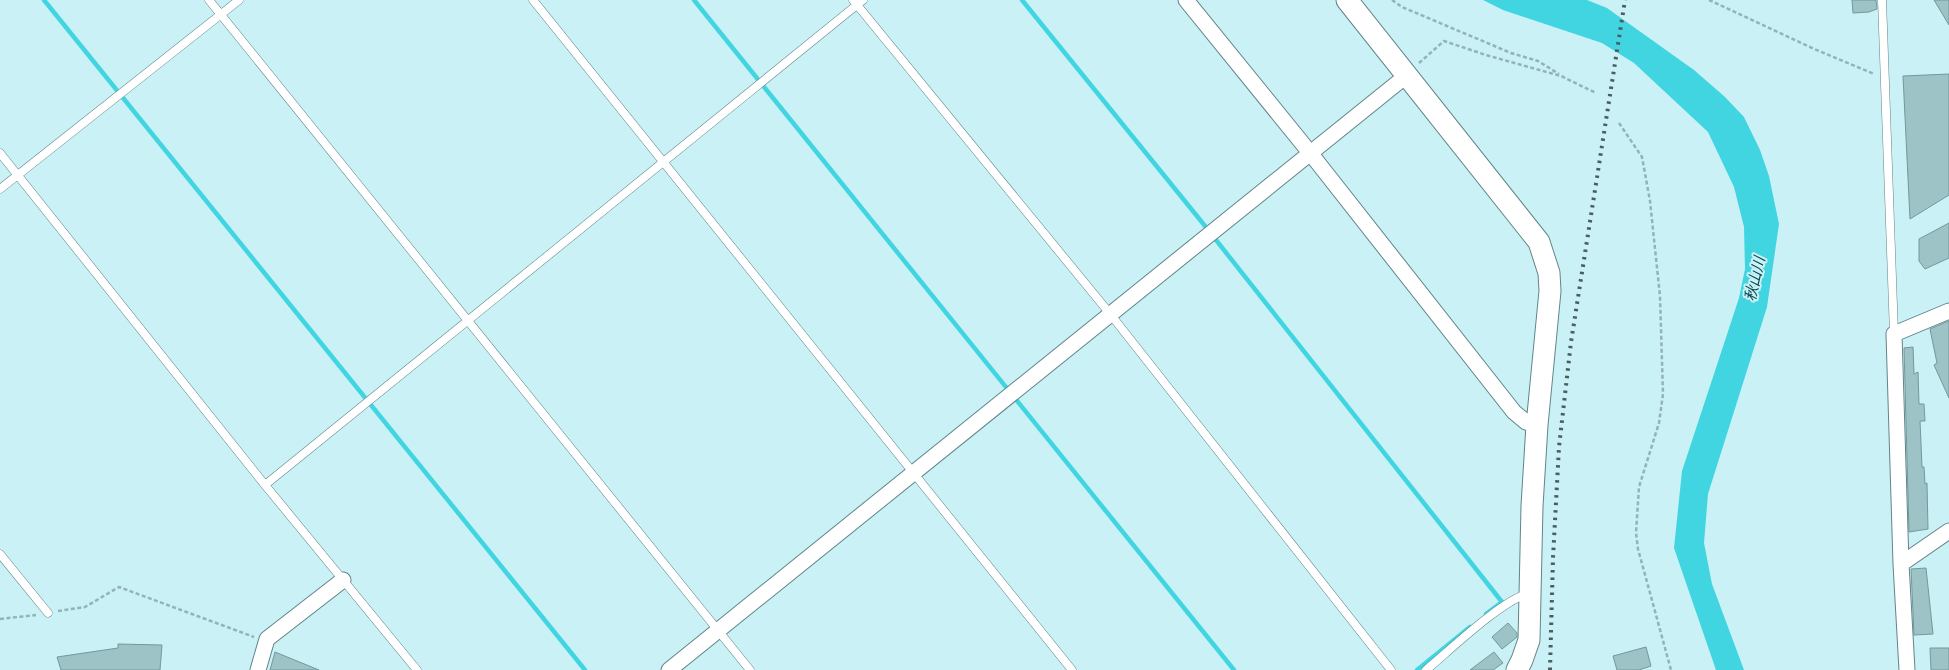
<svg xmlns="http://www.w3.org/2000/svg" width="1949" height="670" viewBox="0 0 1949 670" font-family="Signika,'Noto Sans JP',sans-serif">
  <rect width="100%" height="100%" fill="#caf1f5"/>
  <!-- water -->
  <path fill="#41d5e2" d="M1483 0H1587L1607 8 1694 70 1725 97 1744 117 1760 150 1769 176 1779 224 1767 307 1708 494 1704 543 1712 584 1744 670H1716L1674 548 1682 471 1739 298 1745 269 1744 227 1734 187 1708 132 1634 63 1602 43 1503 10Z"/>
  <g fill="none" stroke-linecap="round" stroke-linejoin="round">
    <!-- stream -->
    <path stroke="#41d5e2" stroke-width="4.5" d="M44 0 585 670
      M694 0 1234 670
      M1022 0 1201 221 1502 602 1486 614
      M1417 670 1470 627"/>
  </g>
  <!-- building -->
  <path fill="#9dc3c7" stroke="#74989c" d="M1852 0H1876L1877 9 1869 12 1853 13Z
    M1934 0H1949V25Z
    M1949 74V195L1910 219 1903 76Z
    M1949 223V258L1925 269 1919 261V239Z
    M1949 321V398L1934 365 1937 363 1930 329Z
    M1913 347 1914 374 1918 372 1919 404H1924L1925 421H1920L1922 467H1924L1925 484 1927 483 1928 529 1909 532 1904 348Z
    M1926 568 1933 634 1914 635 1911 569Z
    M1508 623 1517 633V637L1502 649 1492 637Z
    M118 644 162 645 160 670H61L57 657 118 648Z
    M1646 647 1651 666 1639 670H1617L1613 656Z
    M1930 648H1949V670H1931Z
    M275 652 319 670H270Z
    M1494 652 1503 663 1493 670H1470Z"/>
  <g fill="none" stroke-linecap="round" stroke-linejoin="round">
    <defs>
      <path id="lane" d="M209 0 750 670
        M533 0 1072 670
        M853 0 1111 315 1391 670
        M1882 0 1894 334
        M0 153 265 485 417 670
        M0 189 239 0
        M265 485 863 0
        M0 554 48 613
        M1426 670C1448 652 1503 599 1528 594"/>
      <path id="street" d="M1186 0 1311 154 1514 412 1526 422 1537 425
        M1901 564 1949 531
        M258 670 267 639 343 580
        M669 670 1406 76
        M1907 670 1901 564 1894 334 1949 311"/>
      <path id="secondary" d="M1347 0 1539 242 1549 273 1550 291 1537 425 1532 506 1529 640 1522 660 1517 670"/>
    </defs>
    <!-- lane casing -->
    <use href="#lane" stroke="#618588" stroke-width="9"/>
    <!-- street casing -->
    <use href="#street" stroke="#618588" stroke-width="17"/>
    <!-- secondary casing -->
    <use href="#secondary" stroke="#618588" stroke-width="23"/>
    <!-- path -->
    <path stroke="#93b3b6" stroke-width="2.5" stroke-dasharray="4 2.5" stroke-linecap="butt" d="M1392 0 1402 7 1511 53 1538 61 1559 74
      M1709 0 1812 48 1874 74
      M1419 63 1444 41 1486 55 1561 76 1596 93
      M1619 123 1642 157 1650 201 1660 296 1663 394 1659 423 1639 487 1636 533 1638 549 1671 670
      M58 611 85 607 119 587 254 637
      M0 619 36 615"/>
    <!-- lane -->
    <use href="#lane" stroke="#fff" stroke-width="8"/>
    <!-- street -->
    <use href="#street" stroke="#fff" stroke-width="15"/>
    <!-- secondary -->
    <use href="#secondary" stroke="#fff" stroke-width="21"/>
    <!-- rail -->
    <path stroke="#495e61" stroke-width="4" stroke-dasharray="2.5 5" stroke-linecap="butt" d="M1550 670 1553 558 1559 447 1571 342 1625 0"/>
  </g>
  <g text-anchor="middle" dominant-baseline="central" stroke-width="4" stroke-linejoin="round" paint-order="stroke">
    <!-- water labels -->
    <g font-size="15" font-style="italic" fill="#074a4f" stroke="#caf1f5">
      <text transform="translate(1755 279) rotate(-77)">秋山川</text>
    </g>
  </g>
</svg>
